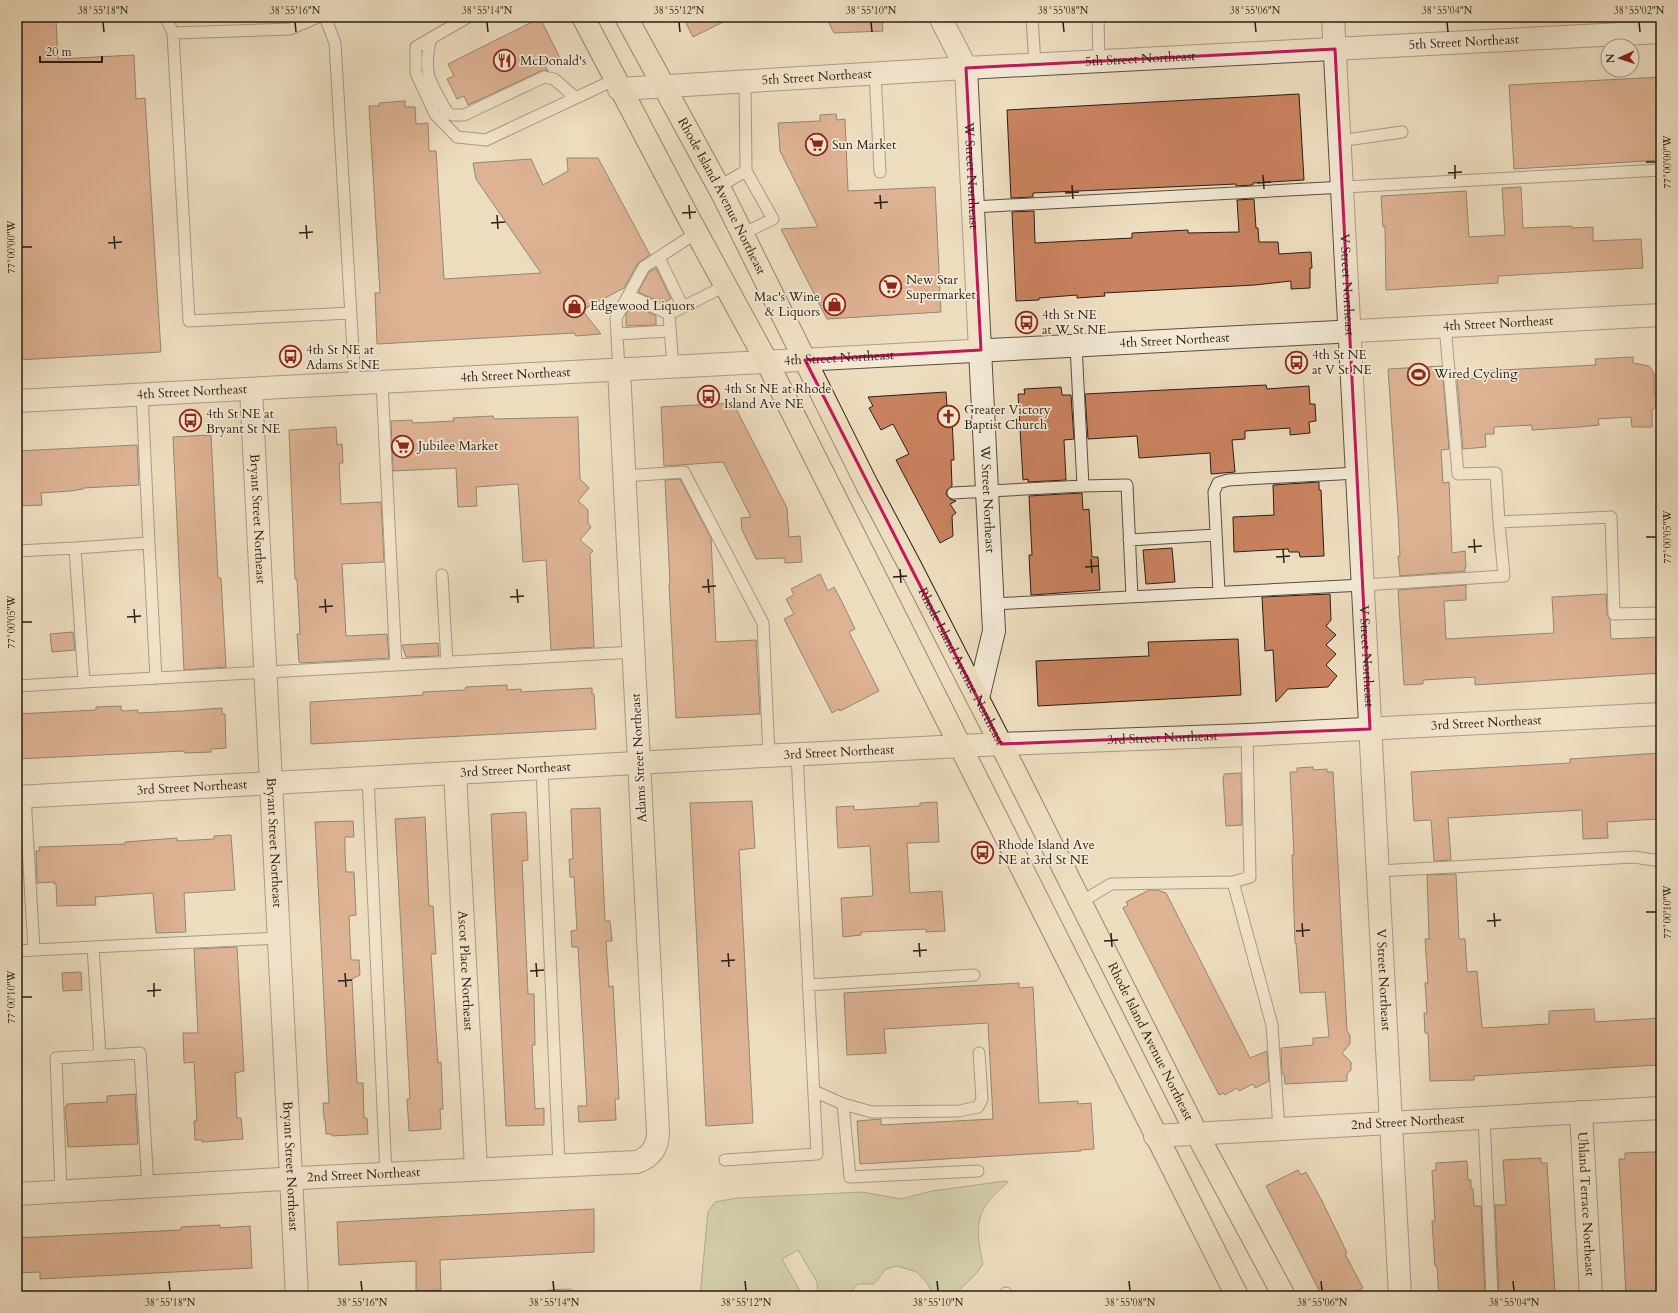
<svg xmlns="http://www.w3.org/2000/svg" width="1678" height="1313" viewBox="0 0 1678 1313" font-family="Cardo,serif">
  <rect width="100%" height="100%" fill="#edddbf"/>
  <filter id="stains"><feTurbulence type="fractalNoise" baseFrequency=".005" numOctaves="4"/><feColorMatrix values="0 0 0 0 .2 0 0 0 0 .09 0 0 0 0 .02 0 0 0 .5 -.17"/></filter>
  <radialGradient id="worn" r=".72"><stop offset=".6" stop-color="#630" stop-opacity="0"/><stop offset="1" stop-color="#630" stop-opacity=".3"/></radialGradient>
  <!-- green -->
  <path fill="#b5c294" stroke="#6e7056" d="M1005 1181 1008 1182C1001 1189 993 1195 988 1202 973 1221 979 1244 983 1264L975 1275 953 1296H934L927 1283 917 1272 897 1266 886 1269 874 1284H858L847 1296H818L817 1282 798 1250 782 1259 803 1296H700L708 1212 715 1202 737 1198 862 1192 901 1199 932 1191Z"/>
  <!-- building -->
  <path fill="#c9825f" stroke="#281f17" d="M17 17H53L54 21H56L58 59 134 55 136 99 145 98 161 352 17 360Z
    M683 17H733L693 37Z
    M826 17H882L883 31 834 33Z
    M540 18 560 58 545 66 548 71H541L468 105 464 96 457 99 447 79 454 76 448 64Z
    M1661 77V160L1514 169 1509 85Z
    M1299 94 1304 180 1253 183V185L1236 186V184L1033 193V197L1011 198 1007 110Z
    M405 101V107H415L416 124 428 123 429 151H436L444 279 541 273 476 179 473 163 531 159 543 185 568 171 567 158H598L650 255 638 263 624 288 582 310 601 334 576 336 574 333 377 344 375 293H380L369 106H379V103Z
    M836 114 837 120 845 119 848 191 935 187 941 312 827 319 781 229 818 227 780 151 778 123 820 121V115Z
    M1521 187 1523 228 1572 226V228L1593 227V241L1641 239 1643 268 1498 276V283L1386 290 1385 226 1383 227 1381 196 1466 191 1469 237 1505 235 1502 188Z
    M1254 199 1256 228H1258L1259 242H1278L1279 254 1311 252 1312 268H1310V288L1291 289V281L1255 285 1104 293 1105 296 1077 298V295L1039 298V300L1016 301 1012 212 1034 211 1035 243 1132 238V233L1188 230V233L1239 232 1237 200Z
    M656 268 671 299 662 303 638 292 649 272Z
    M631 304 656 316V325L626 326V314Z
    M1633 357V363L1649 366 1654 373V393L1658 398V405L1652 410V427H1632L1631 417 1598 419 1599 425 1579 427 1532 430V425L1494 427V434H1485L1486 447 1463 449 1457 379 1482 378V371L1596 365 1595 359Z
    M1442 366 1449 449 1441 450 1443 483 1449 482 1452 553 1465 551 1466 567H1465V571L1400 576 1398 556H1400L1398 516 1388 369Z
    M1266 385 1267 389 1309 386 1310 404H1315L1316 421 1309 422 1310 433 1290 435V428L1245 431V439L1232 440 1235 472 1211 474 1210 453 1139 458 1137 436 1088 439 1085 394Z
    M1061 387 1062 395H1071L1074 439 1064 440 1066 480 1028 482V479L1023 480 1018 394H1025L1024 389Z
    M946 392 948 420 952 419 954 460H951L952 486 947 490 946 494 950 499 956 501 950 504 956 513 952 516 953 536 940 543 896 460 909 454 893 424 881 430 869 408 873 406 868 397Z
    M733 403 787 508 789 537 800 536 802 562 785 563V558L756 559 742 530 741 518 751 517 723 462 664 466 661 407Z
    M493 416 494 419 578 417 580 479 589 488 578 501 588 510V523L591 527 580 540 593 551 590 554 594 647 551 650 546 560 523 562 518 484 476 487 477 506 458 507 456 468 393 471 391 421 412 420 413 423 454 421 453 418Z
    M336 427 337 445 342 444 343 463H339L341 504 381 502 384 562 342 564 346 636 387 634 389 658 302 663 299 662 297 634H300L297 579H295L289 430Z
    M211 435 218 578H221L226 667 184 670 173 437Z
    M137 445 139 485 83 488V489L70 491 41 493 42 505 17 506V451Z
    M680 479 711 538 716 642 756 640 760 714 676 718 669 584H670L665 480Z
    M1319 482V490H1321L1324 556 1300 557 1299 552H1289L1288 549 1234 552 1233 517 1274 515 1273 485Z
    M1082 493 1083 510 1089 509 1092 557H1098L1100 590 1031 595 1029 555H1032L1029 496Z
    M1172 548 1175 582 1146 584 1143 550Z
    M820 574 828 591 834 587 842 602 855 629 849 632 879 691 840 711 839 709 832 713 784 619 794 614 786 599 794 595 791 589Z
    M1466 585V600L1444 601 1446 639 1554 633 1552 597 1606 594 1607 614 1610 620 1611 639 1660 637 1661 673 1475 685V677L1423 680V684L1404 685 1398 590Z
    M1330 594 1331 620 1326 626 1336 635 1326 645 1336 654 1326 665 1337 676 1328 687 1288 689 1276 702 1273 650 1265 651 1262 597Z
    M73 632 75 650 52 652 50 634Z
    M1238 639 1241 695 1038 706 1036 661 1149 656 1148 642Z
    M438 643 439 656 406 657 402 645Z
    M507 685V690L521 689V692L592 688V694H594L596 729 311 744 310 702 423 695V692L465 690 466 687Z
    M121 706V710L124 711 138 710V713L182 711 222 708V714H225L226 748 211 749V752L185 753 184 751 17 759V714L96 710V707Z
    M1661 753V786H1656L1658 819 1607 822 1608 838 1583 839 1582 810 1448 818 1451 860 1434 861 1431 820 1414 821 1411 772 1570 763V759Z
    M1313 767V770L1327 769V772H1333L1347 1031 1350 1035V1044L1342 1053 1351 1062V1070L1347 1074V1081L1285 1084 1284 1074H1282L1281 1048 1313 1045V1038L1329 1037 1325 992 1300 993 1296 943H1295L1292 855H1294L1290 772H1297V768Z
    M1241 773 1242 825 1226 826 1223 777H1224V774Z
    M752 801 755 848 739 850 753 1123 706 1126 690 803Z
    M937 802 939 842 907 843 910 893 942 891 945 931 926 932V929L861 932V935L843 937 841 898 873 896 870 846 838 848 836 807 854 806V810L920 806V803Z
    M600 808 605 921H610L612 941H606L609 987 613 986 619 1099H615L616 1120 579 1122 578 1106H587L578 947H572L571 931 577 930 574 877H570L569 859H573L571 809Z
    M526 812 528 860 522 861 528 994H534L535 1045H532L535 1109 544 1108V1125L506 1126 491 814Z
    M425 817 429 906H433L436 954H431L438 1063 441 1062 443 1109H440L441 1129 409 1131 407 1099H410L395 819Z
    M353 821 354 837H345V854L346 872H354L356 915 349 916 351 960H359L360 975 352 979 357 1083H363L364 1118H367L368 1134 332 1136V1134H326L325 1119H324L323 1103H329L315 822Z
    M231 835 235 890 184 893 186 932 156 933 153 893 95 897 96 905 57 906 56 884H54V882L37 883 36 851H40L39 847 125 844V842L177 838V841L214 839V836Z
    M1456 874 1459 939H1465L1467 972 1477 971 1482 1028 1549 1024V1011L1594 1009 1595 1022 1661 1018V1058H1657V1065L1474 1076V1080L1430 1081 1428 1033H1425L1424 1013H1427L1425 983H1428L1425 939H1429L1427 875Z
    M1149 890H1157L1166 893 1250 1058 1267 1051 1269 1081 1255 1088 1253 1084 1239 1091 1237 1088 1225 1095 1224 1093 1219 1095 1123 908 1128 905 1126 902Z
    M237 947 244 1071 235 1073 237 1118H241L243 1139 202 1142V1140H195L194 1121H197L194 1062 184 1063 183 1033H198L194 949Z
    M81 972 82 990 63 991 62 973Z
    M1019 983V988L1033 987 1039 1103 1078 1101V1104L1091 1103 1094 1149 1080 1150 1081 1151 860 1164 857 1121 881 1119V1125L993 1119 988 1023 884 1029 886 1053 847 1055 844 993Z
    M135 1094 138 1144 68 1147 65 1107H67V1104L107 1102V1096Z
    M1654 1152H1661V1296H1626L1619 1159H1625V1153Z
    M1541 1158V1163H1547L1555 1295 1499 1296 1495 1205H1506L1503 1160Z
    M1467 1161 1468 1180H1471V1189H1473L1474 1206H1481L1485 1296H1439L1437 1266H1435L1432 1221H1435L1432 1171 1436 1170V1163Z
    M1298 1170 1301 1175 1306 1172 1322 1201 1347 1253 1345 1254 1363 1288 1347 1296H1322L1266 1186Z
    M594 1209V1252L440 1260 441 1290 416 1291V1261L339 1265 337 1222Z
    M220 1225V1228L250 1226 252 1268 40 1279V1272L17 1273V1238L181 1230V1227Z"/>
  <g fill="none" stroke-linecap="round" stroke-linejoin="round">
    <defs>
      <path id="service" d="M166 17 173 33 290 29 318 17
        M325 17 335 43 355 384
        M468 17 416 47V73L435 114 457 137 486 140 614 80
        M1032 17 1035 64
        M1098 17 1099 61
        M173 33 189 321 351 313
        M431 38C422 73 430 82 447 112L452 115H464L544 77 554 79 576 98
        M875 74 880 172
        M1339 141 1402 132
        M718 187 746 171
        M973 207 1661 170
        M742 234 773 219 746 171 745 81
        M659 258 683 307
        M630 296 669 314
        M1445 326 1458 474 1496 473 1499 522
        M617 334 669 331
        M673 367 669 314 725 286
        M619 370 616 318 644 267 696 233
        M382 382 396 665
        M142 395 149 543 75 548 84 682 634 652
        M624 476 684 472 763 623 769 756
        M1083 486 1127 485 1132 597
        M953 493 1083 486 1076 345
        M1129 540 1216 535
        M149 543 156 679
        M17 551 75 548
        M442 575 447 663
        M1219 592 1214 492 1218 483 1228 480 1357 473
        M992 604 1363 585 1504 576 1499 522 1611 517 1614 614 1661 613
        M17 686 84 682
        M542 768 559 1166
        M368 777 386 1174
        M25 796 34 950
        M1378 871 1634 857 1661 861
        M1233 882 1250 877 1247 735
        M1081 902 1111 884 1233 882 1272 1025 1279 1129
        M17 951 93 947
        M808 985 974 975
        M100 1055 93 947 279 938
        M814 1091 843 1104 872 1112 959 1111 978 1107 982 1099 979 1053
        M843 1104 850 1177 978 1171
        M1484 1117 1492 1296
        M725 1160 817 1154 797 755
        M61 1191 56 1058 140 1053 148 1187
        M550 1296 569 1295
        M1003 1296 1006 1293"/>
      <g id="minor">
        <path id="s1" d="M940 17 966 68 994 631 978 698"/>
        <path id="s2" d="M1333 17 1400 1296"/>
        <path id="s3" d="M619 89 966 68 1661 32"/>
        <path id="s4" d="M251 389 297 1296"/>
        <path id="s5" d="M455 773 476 1169"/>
        <path id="s6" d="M17 797 745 757 1001 744 1247 735 1661 714"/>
        <path id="s7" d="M1581 1112 1591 1296"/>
        <path id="s8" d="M1155 1136 1661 1108"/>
        <path id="s9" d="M17 1194 318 1177 637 1162C651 1157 658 1147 658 1132L619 370"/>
      </g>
      <g id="tertiary">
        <path id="s10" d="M17 401 1661 315"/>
      </g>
      <g id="primary">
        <path d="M583 17 687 215 767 362 1237 1296"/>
        <path id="s11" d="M626 17 723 195 867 485 910 566 1001 744 1197 1134 1284 1296"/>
      </g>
    </defs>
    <!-- service casing -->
    <use href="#service" stroke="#594e41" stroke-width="13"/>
    <!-- minor casing -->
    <use href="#minor" stroke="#594e41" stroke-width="24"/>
    <!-- tertiary casing -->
    <use href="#tertiary" stroke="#594e41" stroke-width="24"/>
    <!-- primary casing -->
    <use href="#primary" stroke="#281f17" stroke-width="24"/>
    <!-- service -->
    <use href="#service" stroke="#f3e9d5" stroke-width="11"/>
    <!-- minor -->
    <use href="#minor" stroke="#f3e9d5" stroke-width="22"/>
    <!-- tertiary -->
    <use href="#tertiary" stroke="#f3e9d5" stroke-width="22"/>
    <!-- primary -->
    <use href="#primary" stroke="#edddbf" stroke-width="22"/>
  </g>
  <!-- marked area -->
  <path d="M0 0H1678V1313H0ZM1335 49 1370 729 1001 744 805 360 981 350 966 68Z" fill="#edddbf" fill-opacity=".55" fill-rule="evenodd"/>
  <path fill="none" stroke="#c2185b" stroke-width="3" stroke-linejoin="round" d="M1335 49 1370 729 1001 744 805 360 981 350 966 68Z"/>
  <!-- ticks -->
  <path fill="none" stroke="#281f17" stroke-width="1.5" d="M103 22 104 32M295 22 296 32M487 22 488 32M679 22 680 32M871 22 872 32M1063 22 1064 32M1255 22 1256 32M1447 22 1448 32M1639 22 1640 32M1646 162H1656M1455 165V179M1448 173 1462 172M1263 175 1264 189M1257 183 1271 182M1072 185 1073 199M1065 193 1079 192M880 195 881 209M874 203 888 202M689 205 690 219M682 213 696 212M497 215 498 229M491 223 505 222M306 225 307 239M299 233 313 232M114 236 115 249M108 243 122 242M22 247H32M1646 537H1656M1474 539 1475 553M1468 547 1482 546M1283 549 1284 563M1276 557 1290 556M1091 559 1092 573M1085 567 1099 566M900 569 901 583M893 577 907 576M708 579 709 593M702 587 716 586M517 589 518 603M510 597 524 596M325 599 326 613M319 607 333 606M134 609 135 623M127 617 141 616M22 622H32M1646 912H1656M1494 913 1495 927M1487 921 1501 920M1302 923 1303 937M1296 931 1310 930M1111 933 1112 947M1104 941 1118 940M919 943 920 957M913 951 927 950M728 953 729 967M721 961 735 960M536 963 537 977M530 971 544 970M345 973 346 987M338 981 352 980M154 983V997M147 991 161 990M22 997H32M169 1281 170 1291M361 1281 362 1291M553 1281 554 1291M745 1281 746 1291M937 1281 938 1291M1129 1281 1130 1291M1321 1281 1322 1291M1513 1281 1514 1291"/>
  <!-- icons -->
  <defs>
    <symbol id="restaurant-ring" viewBox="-11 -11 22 22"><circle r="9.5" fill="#f3e9d5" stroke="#8f2418" stroke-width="1.5"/><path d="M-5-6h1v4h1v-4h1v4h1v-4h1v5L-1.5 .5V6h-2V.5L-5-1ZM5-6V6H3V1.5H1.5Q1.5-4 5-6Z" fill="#8f2418"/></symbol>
    <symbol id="supermarket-ring" viewBox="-11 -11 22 22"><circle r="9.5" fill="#f3e9d5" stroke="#8f2418" stroke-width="1.5"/><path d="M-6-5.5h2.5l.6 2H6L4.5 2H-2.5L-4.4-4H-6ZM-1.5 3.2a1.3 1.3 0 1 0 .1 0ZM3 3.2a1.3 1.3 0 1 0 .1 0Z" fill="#8f2418"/></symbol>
    <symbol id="shop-ring" viewBox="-11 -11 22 22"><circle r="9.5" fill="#f3e9d5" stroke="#8f2418" stroke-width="1.5"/><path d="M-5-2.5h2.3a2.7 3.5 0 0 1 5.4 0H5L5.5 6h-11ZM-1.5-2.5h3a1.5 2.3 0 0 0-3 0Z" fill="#8f2418"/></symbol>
    <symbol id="bus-ring" viewBox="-11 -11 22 22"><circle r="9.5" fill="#f3e9d5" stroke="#8f2418" stroke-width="1.5"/><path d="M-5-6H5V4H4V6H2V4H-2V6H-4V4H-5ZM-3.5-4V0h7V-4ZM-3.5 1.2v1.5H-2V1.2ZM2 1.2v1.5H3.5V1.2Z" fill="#8f2418"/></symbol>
    <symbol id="stadium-ring" viewBox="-11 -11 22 22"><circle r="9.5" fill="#f3e9d5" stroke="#8f2418" stroke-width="1.5"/><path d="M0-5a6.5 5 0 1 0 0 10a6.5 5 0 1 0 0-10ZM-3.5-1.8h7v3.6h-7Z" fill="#8f2418"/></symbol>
    <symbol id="church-ring" viewBox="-11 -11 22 22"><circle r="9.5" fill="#f3e9d5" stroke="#8f2418" stroke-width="1.5"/><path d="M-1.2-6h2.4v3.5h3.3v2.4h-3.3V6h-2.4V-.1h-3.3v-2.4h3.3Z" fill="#8f2418"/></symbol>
  </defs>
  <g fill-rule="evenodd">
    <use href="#restaurant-ring" x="492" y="48" width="25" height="25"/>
    <use href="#supermarket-ring" x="804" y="132" width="25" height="25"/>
    <use href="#supermarket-ring" x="878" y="274" width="25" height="25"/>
    <use href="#shop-ring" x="822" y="292" width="25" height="25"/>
    <use href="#shop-ring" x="562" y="294" width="25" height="25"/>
    <use href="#bus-ring" x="1014" y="310" width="25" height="25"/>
    <use href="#bus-ring" x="278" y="344" width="25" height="25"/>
    <use href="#bus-ring" x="1284" y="350" width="25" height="25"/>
    <use href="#stadium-ring" x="1406" y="362" width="25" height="25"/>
    <use href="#bus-ring" x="696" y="384" width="25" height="25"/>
    <use href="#church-ring" x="936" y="404" width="25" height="25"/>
    <use href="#bus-ring" x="178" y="408" width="25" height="25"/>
    <use href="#supermarket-ring" x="390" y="434" width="25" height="25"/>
    <use href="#bus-ring" x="970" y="840" width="25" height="25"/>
  </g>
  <g text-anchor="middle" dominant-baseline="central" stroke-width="3.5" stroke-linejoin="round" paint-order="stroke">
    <!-- street labels -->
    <g font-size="13" fill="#281f17" stroke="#f3e9d5">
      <text stroke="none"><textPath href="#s3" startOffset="846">5th Street Northeast</textPath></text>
      <text stroke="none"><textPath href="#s3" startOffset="522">5th Street Northeast</textPath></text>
      <text stroke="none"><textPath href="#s3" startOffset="198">5th Street Northeast</textPath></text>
      <text stroke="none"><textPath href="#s1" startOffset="165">W Street Northeast</textPath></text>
      <text stroke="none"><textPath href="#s11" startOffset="203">Rhode Island Avenue Northeast</textPath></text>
      <text stroke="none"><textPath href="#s2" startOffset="268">V Street Northeast</textPath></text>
      <text stroke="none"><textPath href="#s10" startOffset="1483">4th Street Northeast</textPath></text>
      <text stroke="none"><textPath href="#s10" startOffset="1159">4th Street Northeast</textPath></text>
      <text stroke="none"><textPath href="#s10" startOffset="823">4th Street Northeast</textPath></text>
      <text stroke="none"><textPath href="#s10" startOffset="499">4th Street Northeast</textPath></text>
      <text stroke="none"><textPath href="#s10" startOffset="175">4th Street Northeast</textPath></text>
      <text stroke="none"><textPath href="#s1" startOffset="489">W Street Northeast</textPath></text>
      <text stroke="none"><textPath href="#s4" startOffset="130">Bryant Street Northeast</textPath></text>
      <text stroke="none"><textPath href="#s2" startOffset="640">V Street Northeast</textPath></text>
      <text stroke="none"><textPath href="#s11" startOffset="731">Rhode Island Avenue Northeast</textPath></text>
      <text stroke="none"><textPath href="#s6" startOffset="1471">3rd Street Northeast</textPath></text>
      <text stroke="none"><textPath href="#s6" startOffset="1147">3rd Street Northeast</textPath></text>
      <text stroke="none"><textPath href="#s6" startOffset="823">3rd Street Northeast</textPath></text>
      <text transform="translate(639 758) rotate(-93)">Adams Street Northeast</text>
      <text stroke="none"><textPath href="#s6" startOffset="499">3rd Street Northeast</textPath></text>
      <text stroke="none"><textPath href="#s6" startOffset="175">3rd Street Northeast</textPath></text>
      <text stroke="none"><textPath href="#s4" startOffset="454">Bryant Street Northeast</textPath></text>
      <text stroke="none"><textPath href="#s5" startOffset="198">Ascot Place Northeast</textPath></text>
      <text stroke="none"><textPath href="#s2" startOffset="964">V Street Northeast</textPath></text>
      <text stroke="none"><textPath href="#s11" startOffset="1151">Rhode Island Avenue Northeast</textPath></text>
      <text stroke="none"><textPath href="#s8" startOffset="253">2nd Street Northeast</textPath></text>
      <text stroke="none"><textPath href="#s4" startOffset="778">Bryant Street Northeast</textPath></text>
      <text stroke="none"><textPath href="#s9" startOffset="347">2nd Street Northeast</textPath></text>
      <text stroke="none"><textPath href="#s7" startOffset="92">Uhland Terrace Northeast</textPath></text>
    </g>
    <!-- poi labels -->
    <g font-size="13" fill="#281f17" stroke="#f3e9d5" text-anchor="start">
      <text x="520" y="61">McDonald's</text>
      <text x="832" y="145">Sun Market</text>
      <text x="906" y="280">New Star<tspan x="906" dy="15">Supermarket</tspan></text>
      <text x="820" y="297" text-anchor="end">Mac's Wine<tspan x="820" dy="15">&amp; Liquors</tspan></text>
      <text x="590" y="306">Edgewood Liquors</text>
      <text x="1042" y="315">4th St NE<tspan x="1042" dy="15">at W St NE</tspan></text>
      <text x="306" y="350">4th St NE at<tspan x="306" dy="15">Adams St NE</tspan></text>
      <text x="1312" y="355">4th St NE<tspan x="1312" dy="15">at V St NE</tspan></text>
      <text x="1434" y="374">Wired Cycling</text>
      <text x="724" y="389">4th St NE at Rhode<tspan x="724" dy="15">Island Ave NE</tspan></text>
      <text x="964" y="410">Greater Victory<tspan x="964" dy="15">Baptist Church</tspan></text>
      <text x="206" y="414">4th St NE at<tspan x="206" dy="15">Bryant St NE</tspan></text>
      <text x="418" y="446">Jubilee Market</text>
      <text x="998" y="845">Rhode Island Ave<tspan x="998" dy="15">NE at 3rd St NE</tspan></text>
    </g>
  </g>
  <!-- margin -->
  <rect width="1678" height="1313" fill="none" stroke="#edddbf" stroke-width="44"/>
  <!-- north arrow -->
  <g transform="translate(1620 58) rotate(267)"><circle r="19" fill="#f3e9d5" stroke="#a29889"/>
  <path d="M0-3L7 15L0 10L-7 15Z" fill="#8f2418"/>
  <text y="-6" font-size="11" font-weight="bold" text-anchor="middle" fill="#281f17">N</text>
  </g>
  <!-- scale -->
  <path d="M40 56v6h62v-6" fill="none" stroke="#281f17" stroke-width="2"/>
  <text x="46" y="56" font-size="12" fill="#281f17" stroke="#f3e9d5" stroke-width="3" paint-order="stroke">20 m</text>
  <rect x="22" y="22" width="1634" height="1269" fill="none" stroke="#281f17" stroke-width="1.5"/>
  <g font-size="10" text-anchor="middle" fill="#281f17">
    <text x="103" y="14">38°55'18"N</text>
    <text x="295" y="14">38°55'16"N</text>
    <text x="487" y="14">38°55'14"N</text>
    <text x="679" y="14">38°55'12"N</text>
    <text x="871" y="14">38°55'10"N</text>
    <text x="1063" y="14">38°55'08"N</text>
    <text x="1255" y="14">38°55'06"N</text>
    <text x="1447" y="14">38°55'04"N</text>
    <text x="1639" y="14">38°55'02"N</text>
    <text transform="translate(1667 162) rotate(-90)" y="4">77°00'00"W</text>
    <text transform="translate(11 247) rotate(-90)" y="4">77°00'00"W</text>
    <text transform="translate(1667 537) rotate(-90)" y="4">77°00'05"W</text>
    <text transform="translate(11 622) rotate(-90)" y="4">77°00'05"W</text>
    <text transform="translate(1667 912) rotate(-90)" y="4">77°00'10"W</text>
    <text transform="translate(11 997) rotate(-90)" y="4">77°00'10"W</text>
    <text x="170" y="1306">38°55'18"N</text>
    <text x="362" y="1306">38°55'16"N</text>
    <text x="554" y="1306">38°55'14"N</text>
    <text x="746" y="1306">38°55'12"N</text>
    <text x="938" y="1306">38°55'10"N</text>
    <text x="1130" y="1306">38°55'08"N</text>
    <text x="1322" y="1306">38°55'06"N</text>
    <text x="1514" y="1306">38°55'04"N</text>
  </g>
  <rect width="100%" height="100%" filter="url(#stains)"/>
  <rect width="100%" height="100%" fill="url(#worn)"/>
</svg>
